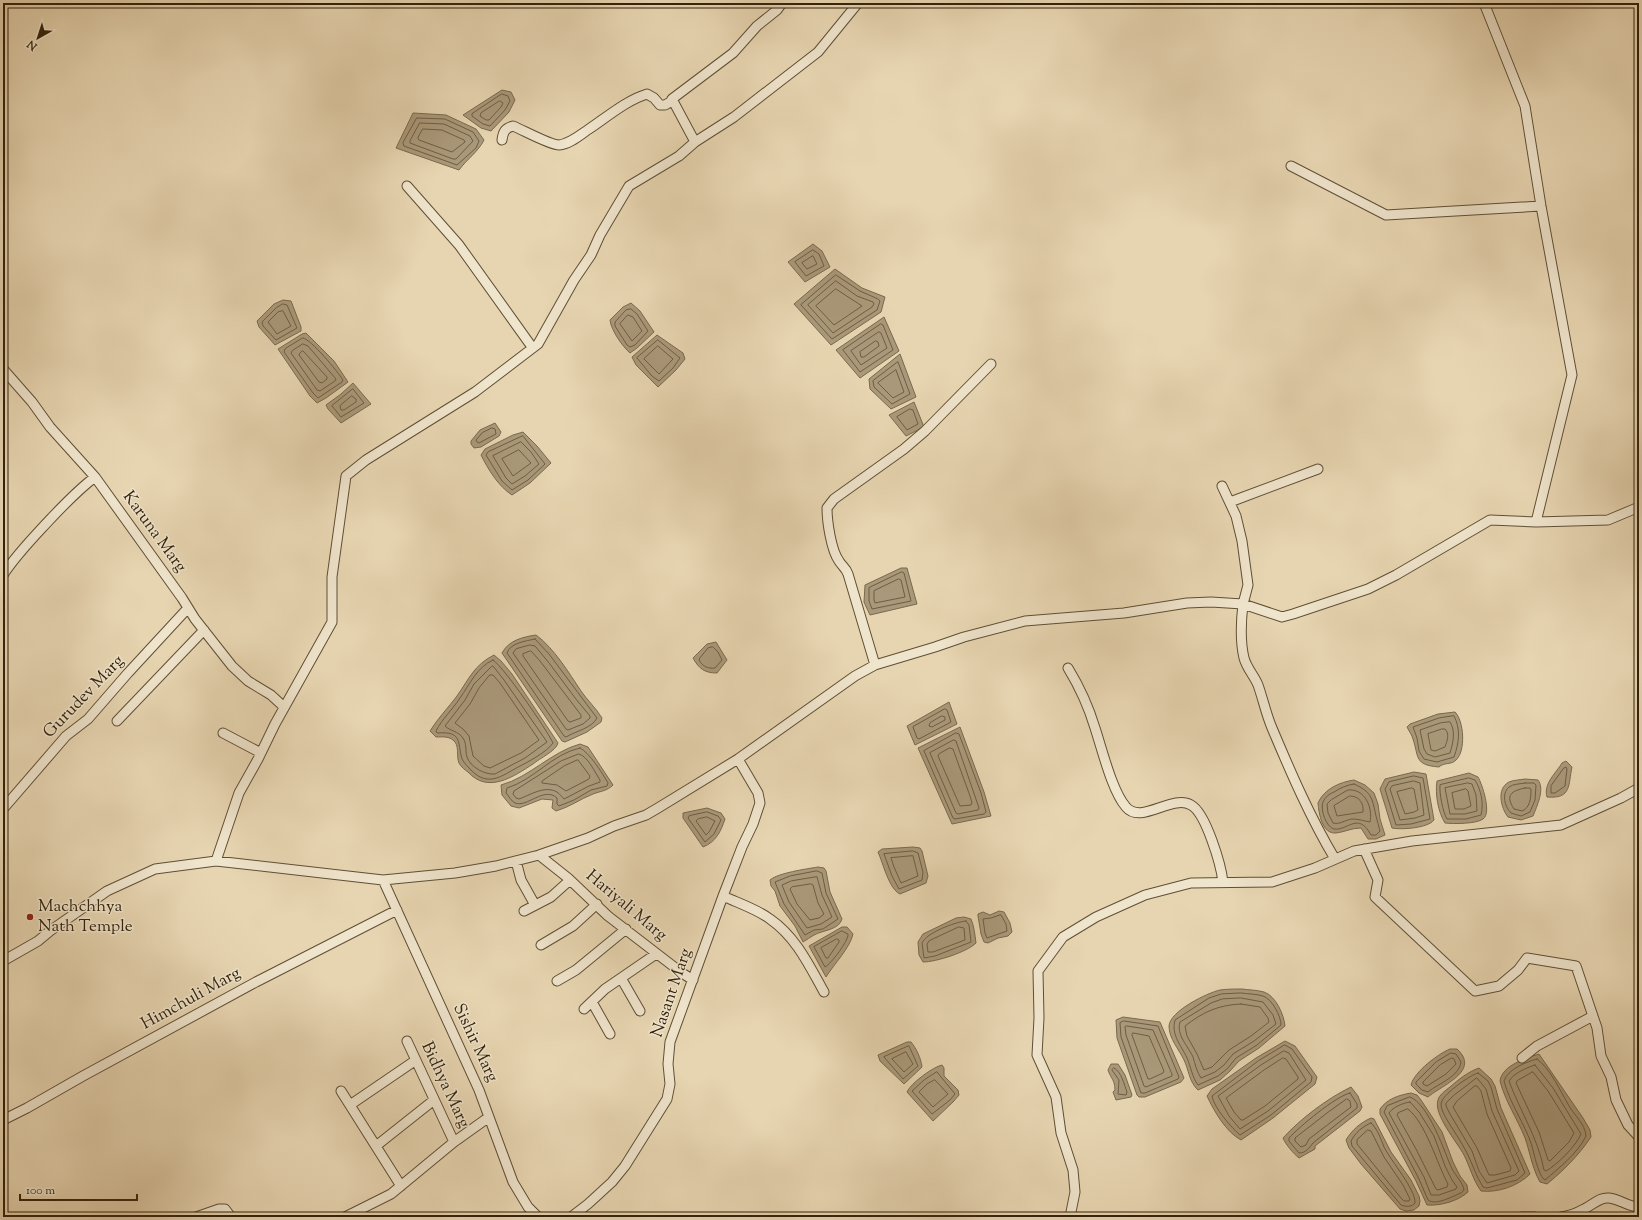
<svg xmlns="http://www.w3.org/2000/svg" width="1642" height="1220" viewBox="0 0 1642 1220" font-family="'Sorts Mill Goudy',serif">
  <rect width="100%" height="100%" fill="#e7d5b1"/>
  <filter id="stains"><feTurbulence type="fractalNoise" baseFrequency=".005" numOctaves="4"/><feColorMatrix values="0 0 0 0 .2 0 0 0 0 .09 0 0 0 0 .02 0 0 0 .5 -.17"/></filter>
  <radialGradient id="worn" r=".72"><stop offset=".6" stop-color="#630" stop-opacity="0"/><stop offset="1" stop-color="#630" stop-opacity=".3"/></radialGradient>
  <!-- water -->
  <path fill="#a99879" stroke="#79694d" d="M502 90 511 92 515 100 509 112 491 131 481 128 463 115Z
    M413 113 446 115 476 129 484 140C478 152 467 159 459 170L396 148Z
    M813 244 822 251 830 267 805 282 788 262Z
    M835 269 862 288 885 297 881 312 831 345 794 304Z
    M283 300 291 301 301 327V331L275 345 259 327 257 321 274 304Z
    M631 303 640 311 654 332 637 348 630 353C622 346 611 330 610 320L623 307Z
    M884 317 899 351 860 378 836 350Z
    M306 333 334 361 348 382 326 398 317 403 310 396 278 349 302 334Z
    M657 335 683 353 685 359 676 370 658 387 636 365 632 357Z
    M900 354 916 397 891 409 870 389 869 379Z
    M353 383 371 404 341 423 328 409 326 405 341 394Z
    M914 402 924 427 906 436 889 415Z
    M495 423 501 432 499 436 481 447 474 448 471 444V441L480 430Z
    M523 432 537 446 551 463 530 483 512 495C498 486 488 469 481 455L485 449 513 435Z
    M901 568H907L917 604 870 615 864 602 865 585Z
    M536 635C554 648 569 673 581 691 587 700 596 708 602 718L601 722 587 732 565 742 562 741 502 653C509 640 523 637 536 635Z
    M716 642 727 660 717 673C705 673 699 669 693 658L707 644Z
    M494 655 501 661 512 674 558 743C556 751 540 758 533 764 513 777 488 794 468 772 465 770 461 767 459 763 456 756 460 745 453 740 448 736 442 737 436 737L430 731C438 718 448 708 457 696 469 679 474 665 494 655Z
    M949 702 957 724 915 745 907 726Z
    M1455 712C1464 721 1466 751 1456 760 1452 765 1444 762 1439 767 1414 765 1419 757 1413 739 1412 735 1409 731 1407 727L1410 724 1438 714Z
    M960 727 984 792 991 816 952 824 918 748Z
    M580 744 588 747 613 785C607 791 601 791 593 794 580 799 570 807 556 811L552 808 553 800 542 799 519 808 511 806 502 795 501 785C530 777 551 752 580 744Z
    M1566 761 1572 767C1568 785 1572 799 1547 797 1543 784 1556 773 1562 763Z
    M1414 772 1426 774 1434 820C1428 828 1402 830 1392 828L1380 789 1385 779Z
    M1469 773 1478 777C1482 784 1492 813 1483 819 1476 824 1454 824 1445 823 1438 812 1435 794 1437 781Z
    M1525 779 1538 780C1545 789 1537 806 1533 816L1521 820 1508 817C1501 808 1496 789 1509 782 1513 780 1520 780 1525 779Z
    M1354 780 1365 785 1374 793 1378 804 1380 819 1385 835 1376 839H1368L1361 828C1351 828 1345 832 1336 833 1322 834 1319 814 1318 803 1324 789 1340 782 1354 780Z
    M707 808 721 813 725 819C721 831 716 842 703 847L683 818V813Z
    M913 847 920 848 922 851 928 876 926 883 900 894C889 889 883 863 878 852L882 849Z
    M818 867 824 868 826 871 830 892 842 919C839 930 823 930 814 935 810 937 807 940 803 942L795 926 780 906 775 891 771 886 770 880C778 873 806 869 818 867Z
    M999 911 1004 912 1010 923 1012 932 1008 936 998 938 988 943 984 942 981 934 978 916V914L983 912 990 915Z
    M964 917 971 919C974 926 975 935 976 943 967 952 936 962 923 962L919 955 918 942 923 934 956 918Z
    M842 927H847L853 934C850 948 834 964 826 977L809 946Z
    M1242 989C1249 990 1257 990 1264 992 1276 996 1284 1015 1285 1026L1259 1048 1239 1061 1230 1071 1220 1080 1198 1090C1189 1082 1189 1070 1184 1060 1179 1049 1169 1039 1169 1026 1170 1011 1207 993 1220 990 1227 989 1235 989 1242 989Z
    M1123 1017 1160 1022 1184 1078 1181 1082 1145 1097H1139L1137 1095 1117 1038 1116 1020Z
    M1285 1041 1295 1046 1317 1077 1315 1084 1273 1118 1241 1140C1226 1132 1214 1111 1207 1096L1212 1089 1256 1058Z
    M907 1042H911C916 1048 921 1058 922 1067L904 1084 880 1061 878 1055Z
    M1450 1049H1457C1481 1071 1442 1085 1428 1097L1419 1093 1411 1085C1414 1072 1438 1054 1450 1049Z
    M1539 1054 1583 1118 1590 1130 1591 1137C1579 1155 1563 1171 1547 1184L1540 1182C1532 1168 1530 1152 1525 1138 1517 1118 1505 1101 1500 1081 1502 1065 1527 1058 1539 1054Z
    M1111 1064H1118L1125 1075 1132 1095 1131 1097 1116 1100 1113 1092 1115 1090C1115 1080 1111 1079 1108 1070Z
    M942 1065 944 1068V1076L958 1090 959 1095 953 1102 933 1121 907 1092C911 1083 933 1067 942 1065Z
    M1479 1068 1491 1079 1495 1086 1501 1108 1530 1174C1518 1186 1498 1193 1481 1191 1473 1180 1470 1167 1464 1155 1457 1142 1433 1114 1438 1100 1439 1095 1446 1090 1450 1087 1459 1079 1468 1072 1479 1068Z
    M1351 1087 1358 1096 1362 1107 1360 1111 1315 1146V1149L1299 1158C1293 1153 1286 1145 1283 1138 1300 1119 1328 1098 1351 1087Z
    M1411 1093 1417 1095 1421 1100 1442 1132 1453 1162 1460 1176 1467 1185 1468 1192C1458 1201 1441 1206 1427 1205L1416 1181 1380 1114V1109C1387 1099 1399 1095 1411 1093Z
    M1371 1118 1374 1119 1391 1152 1411 1180 1419 1196 1420 1201 1419 1206 1414 1210 1406 1211 1400 1209 1361 1164 1349 1148 1346 1140C1352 1130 1360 1123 1371 1118Z"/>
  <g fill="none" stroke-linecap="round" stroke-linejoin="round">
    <!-- shore -->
    <path stroke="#6e5d42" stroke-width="1" d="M502 94 508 96 510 101 505 110 490 126 483 124 472 116V114Z
      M500 101 503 103 501 107 489 120H486L480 116 481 113Z
      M417 118 445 119 473 132 479 141 476 148 457 165 404 146 403 143Z
      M420 123 444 124 470 136 473 141 456 159H453L410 143V141Z
      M423 129 442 130 464 140 465 142 452 152 419 140 418 138Z
      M813 250 819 254 824 266 806 276 795 262Z
      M813 256 817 264 807 269 802 263Z
      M836 275 860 291 878 299 880 301 877 310 832 339 801 305Z
      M836 281 857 296 873 302 874 304 872 307 833 333 808 305Z
      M836 289 862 306 834 325 816 306Z
      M283 304 287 305 297 328 276 340 263 326 262 322 276 308Z
      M631 309 637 314 648 331 635 345 630 347 627 345 615 326V322L626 310Z
      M283 311 291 326 277 334 268 322 278 312Z
      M628 315 633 317 642 331 632 341 620 324Z
      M881 324 883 325 893 350 860 372 843 350Z
      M879 332 881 333 887 348 861 365 851 351Z
      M303 338C311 339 338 372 343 380L342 382 318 398 313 393 284 352 285 349Z
      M658 340 680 358 673 368 659 381 652 376 637 358Z
      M876 341 878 342 879 346 864 357H861L860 352Z
      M303 344 308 346 336 379 335 381 320 391 317 390 291 353 292 351Z
      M658 346 673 359 659 374 644 359Z
      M303 351 327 377V379L322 383 319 382 299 355 300 353Z
      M898 362 910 394 892 404 874 387 873 381Z
      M896 370 904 392 893 398 878 383Z
      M353 389 364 403 341 417 332 406Z
      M352 396 356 399V402L344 410H341L340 406Z
      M910 409 913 410 918 424 907 430 897 417Z
      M492 428 495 429 496 434 479 443 477 442 476 440 482 433Z
      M523 436 545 464 528 480 512 490 502 481 486 455 488 452Z
      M521 442 531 452 539 464 525 476 512 484 506 478 493 456Z
      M519 450 531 463 513 476 502 459Z
      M902 572 904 573 911 601 872 609 869 601V588Z
      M899 579 901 580 905 597 875 603 874 600V591Z
      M535 639 549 654 597 718C592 728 576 731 566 737L564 736 507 653C510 643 526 641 535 639Z
      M530 645 535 646C555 668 570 694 590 716V718L583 724 568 730 566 729 513 653 516 649Z
      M713 647 718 652 722 660 715 668C708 669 701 666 699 659L708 648Z
      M531 651 540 661 581 715V718L570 722 568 721 523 656V654Z
      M493 660C504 667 547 730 553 743 547 752 528 762 518 767 502 776 488 787 472 771 468 767 464 763 462 759 457 742 463 731 437 733L436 731C442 719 453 709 460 698 470 684 477 667 493 660Z
      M493 666 504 680 547 742 525 758 495 774C485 775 470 767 467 757 465 750 467 744 463 738 458 731 450 731 445 726L465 700 474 684 490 668Z
      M490 675H493L500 683 539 740 521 753 490 768 484 766 473 756 469 736 463 729 455 723 470 704 479 688Z
      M945 709 947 710 951 722 919 739 917 738 913 727Z
      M942 716 945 717V720L932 727 929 726 930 723Z
      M1454 716C1461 729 1459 743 1454 757L1437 762 1424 759 1419 751 1417 738 1413 727 1439 718Z
      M1450 722C1456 731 1453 743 1450 753L1435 757 1427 754 1424 749 1420 730 1440 723Z
      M1442 729H1445C1450 734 1447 741 1445 747L1435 751 1431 750 1428 734Z
      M956 733 959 734 981 793 986 812 984 814 955 819 953 818 924 751Z
      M954 740 956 741 979 808 978 810 958 814 956 813 930 753Z
      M580 748C589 752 603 774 608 783L607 786 591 790 574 800 559 806 557 804V798C544 786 527 808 515 803 511 801 509 796 506 793L507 788C534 780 552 754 580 748Z
      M950 748 953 749 970 796 972 803 971 805 960 806 938 756 939 754Z
      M579 754C588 756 595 773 600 780V782L589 786 564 799C562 797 560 794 557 792 545 785 530 795 519 799L516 798 513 794 514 791 561 761Z
      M578 760 590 776 589 779 566 791 557 785 542 783V781L564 766Z
      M1564 768 1566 767 1567 769 1565 786 1555 793H1551V786Z
      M1414 776 1423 778 1430 819 1411 824 1396 825 1385 789 1389 782Z
      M1469 778 1475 780C1481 790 1484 803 1481 815L1466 819H1447C1443 813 1439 792 1440 785Z
      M1414 781 1420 783 1424 815 1415 818 1400 820 1390 789 1392 786Z
      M1468 783 1472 784 1476 795 1477 811 1465 814H1450L1445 788Z
      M1525 783H1534L1536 785 1535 800 1530 812 1521 816 1511 813C1505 807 1501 794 1509 787 1513 784 1520 784 1525 783Z
      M1354 784C1372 792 1372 798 1376 816 1377 821 1379 826 1380 831L1376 835H1371C1358 811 1348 831 1334 829 1326 827 1320 809 1323 802 1325 797 1329 794 1334 792 1340 788 1347 785 1354 784Z
      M1412 788 1414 789 1418 810 1414 812 1405 814 1397 792Z
      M1525 788H1530L1531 790C1531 798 1530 808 1522 811L1514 809C1505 795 1511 791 1525 788Z
      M1466 789 1468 791 1471 806 1464 809H1455L1452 793Z
      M1348 790C1365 788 1373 808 1370 822 1364 821 1359 819 1352 819 1345 820 1339 825 1333 823L1328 813 1327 804 1331 800Z
      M1350 796C1359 796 1364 803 1363 812L1337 816 1334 806Z
      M707 812 718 816 721 820 714 834 705 842 688 818 689 816Z
      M707 817 715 821 709 832 706 835 696 821 698 819Z
      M913 851 918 853 923 872 922 880 899 889 892 876 884 854Z
      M913 856 918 876 901 883 894 867 891 858Z
      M817 871 822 873 826 893 838 919 823 929 814 930 805 935 784 904 775 882 790 876Z
      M817 877 822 895 832 917 821 924 807 928 789 902 782 885 791 881Z
      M811 884 813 885 818 903 824 914 819 918 810 920 797 904 790 889 792 887Z
      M1001 915 1006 924 1007 931 987 938 985 933 983 919 991 918Z
      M966 921 969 925 971 942 935 956 924 958 922 943C926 933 955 922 966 921Z
      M959 927 964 928 965 940 933 952H928L927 944 929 941Z
      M842 931 848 934C849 940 831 964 825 967L814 947Z
      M837 939 839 940V942L828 958H826L821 948Z
      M1241 993C1248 994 1257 994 1263 996 1272 999 1281 1016 1281 1025L1257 1045 1236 1058 1227 1069 1218 1076 1198 1085C1192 1077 1191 1067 1187 1058 1181 1045 1171 1035 1175 1020L1209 998 1221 994Z
      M1241 998 1263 1002 1273 1015 1276 1024 1254 1041 1233 1054 1224 1065 1215 1072 1201 1078C1197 1072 1195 1064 1193 1057 1188 1046 1176 1035 1180 1022L1211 1003 1222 999Z
      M1241 1004 1260 1007 1268 1018 1269 1022 1251 1036 1229 1050 1212 1067 1204 1070 1197 1054 1187 1036 1185 1026C1203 1012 1218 1005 1241 1004Z
      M1124 1021 1158 1026 1179 1077 1178 1079 1145 1093H1141L1121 1037 1120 1023Z
      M1127 1026 1153 1030 1172 1074V1076L1146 1087 1144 1086 1126 1035 1125 1027Z
      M1133 1033 1149 1036 1164 1071 1163 1073 1150 1079H1148L1132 1035Z
      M1285 1045 1292 1049 1312 1077 1311 1082 1271 1115 1240 1135C1231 1127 1214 1108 1212 1096L1258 1061Z
      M909 1046 918 1066 903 1079 884 1057Z
      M1284 1051 1289 1053 1306 1080 1268 1111 1240 1129 1229 1116 1218 1096 1261 1065Z
      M906 1052 913 1064 904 1072 892 1059Z
      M1451 1053 1456 1054 1461 1062C1459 1077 1439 1083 1428 1092L1422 1090 1416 1084V1082L1436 1062Z
      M1283 1058 1286 1059 1298 1077V1079L1265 1106 1243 1120H1241L1234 1112 1226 1098 1264 1070Z
      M1452 1058 1454 1059 1456 1064 1446 1074 1427 1086 1423 1084V1082L1440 1065Z
      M1537 1059C1550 1068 1561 1092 1569 1106 1575 1116 1585 1124 1586 1136 1578 1153 1559 1168 1545 1180 1539 1177 1534 1154 1532 1146 1525 1124 1510 1104 1504 1081 1508 1069 1526 1062 1537 1059Z
      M1535 1065 1553 1088 1581 1134C1576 1146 1557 1165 1546 1171L1544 1170C1538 1138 1520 1111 1509 1081 1514 1073 1526 1068 1535 1065Z
      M1114 1068C1122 1072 1124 1085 1127 1092L1126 1095 1118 1094 1119 1080 1112 1070Z
      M937 1072 955 1094 950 1100 932 1114 912 1091 924 1080Z
      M1533 1072 1548 1091 1574 1133 1569 1142 1550 1161 1548 1160 1539 1132 1516 1083 1517 1081Z
      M1478 1073 1488 1081 1491 1087 1497 1109 1525 1173 1517 1180 1487 1188 1483 1187C1476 1176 1473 1165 1467 1153 1461 1141 1453 1130 1446 1118 1444 1114 1439 1106 1442 1101 1445 1093 1470 1075 1478 1073Z
      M1477 1078 1486 1089 1492 1111 1519 1171 1515 1175 1487 1183 1479 1171 1472 1151 1450 1114 1446 1106V1103L1453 1096Z
      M935 1080 948 1094 933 1107 919 1092 927 1084Z
      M1475 1086H1477L1481 1091 1487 1114 1511 1168 1510 1171 1495 1175H1489L1477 1148 1453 1107 1457 1101Z
      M1350 1093 1357 1104V1108L1313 1143C1309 1148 1306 1153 1299 1153L1289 1141V1138C1299 1127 1336 1096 1350 1093Z
      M1410 1097C1429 1104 1444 1151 1452 1169 1456 1176 1463 1183 1464 1190L1461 1193C1453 1196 1436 1206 1428 1200L1419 1179 1384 1112 1387 1106Z
      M1347 1099 1350 1101 1351 1107 1309 1139 1306 1145 1301 1147 1295 1141V1138L1327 1113Z
      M1410 1102 1419 1112 1434 1136 1445 1166 1452 1180 1457 1187 1456 1189 1439 1195H1431L1424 1177 1389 1113C1393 1107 1403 1103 1410 1102Z
      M1408 1109C1426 1123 1437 1164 1448 1184L1447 1187 1438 1190 1436 1189 1416 1149 1397 1115 1398 1113Z
      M1371 1123C1377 1128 1381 1139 1384 1147 1391 1161 1416 1190 1415 1203 1412 1207 1406 1207 1401 1205L1352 1146 1351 1141C1355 1133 1363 1126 1371 1123Z
      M1368 1130 1371 1131 1384 1157 1403 1185 1410 1199 1409 1201H1404L1401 1198 1357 1144V1140Z"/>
    <defs>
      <path id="street" d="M1484 3 1525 106 1541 206 1572 375 1536 522
        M502 140C503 132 505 128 513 126 523 130 550 145 559 145 570 144 580 135 589 129 607 117 627 100 647 94L654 98 660 105H665L672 101
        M695 142 672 99 733 53 757 26 777 10 782 3
        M1291 166 1386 215 1541 206
        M407 186 459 245 532 347
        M3 369 32 402 50 427 95 477 182 598 195 619 232 666 248 681 271 695 284 707
        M1222 486 1236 516 1242 541 1248 585 1243 604 1282 617 1293 614 1368 589 1396 575 1490 520 1536 522 1608 520 1639 507
        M1230 502 1318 469
        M3 575C14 558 28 543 42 528 59 510 75 492 95 477
        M875 665 848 574C846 568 842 566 839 561 831 550 827 521 827 508L834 499 904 449 925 431 991 364
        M1068 668C1079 686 1089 708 1095 728 1102 749 1112 791 1126 807 1141 825 1172 794 1191 805 1206 813 1221 865 1223 882
        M117 721 204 630
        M223 733 261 753
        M3 809 66 736 88 719 128 673 188 608
        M1364 849 1378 880 1375 897 1475 991 1499 986 1518 970 1527 958 1576 966 1597 1028 1601 1056 1611 1077 1616 1100 1628 1125 1639 1137
        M539 855 568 878 608 916 682 973 693 980
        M216 861 239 793 258 759 275 724 332 622V577L346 476 366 460 475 392 538 344 574 280 591 255 600 235 629 186 679 156 695 142 734 117 818 52 858 3
        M516 861 521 880 535 905
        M383 880 479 1090 513 1182 528 1207 538 1217
        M723 896C738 903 757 909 770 919 796 937 809 965 824 992
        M524 911 551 897 570 880
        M541 945 573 926 597 904
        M3 961 38 941 50 931 107 891 155 869 216 861 383 880 455 873 496 866 539 855 588 838 614 826 646 815 658 808 738 759 855 676 875 665 935 647 964 637 1025 621 1124 613 1187 603 1211 602 1243 604C1241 621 1240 641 1244 658 1247 669 1254 675 1258 685 1263 699 1266 714 1272 728 1291 773 1310 817 1335 859
        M621 978 640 1011
        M557 981 576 970 626 929
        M592 1002 610 1034
        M584 1009 605 989 656 954
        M407 1041 454 1142
        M1522 1058 1537 1046 1593 1016
        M341 1091 401 1186
        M350 1105 416 1060
        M3 1120 27 1108 83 1076 256 982 397 910
        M376 1146 434 1100
        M196 1217 219 1209H225L231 1217
        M345 1217 391 1194 454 1142 489 1117
        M571 1217 588 1204 612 1182 625 1166 667 1099 670 1084 668 1064 670 1042 723 896 742 847 753 824 760 803 758 793 738 759
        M1070 1217 1075 1192 1073 1170 1061 1133 1056 1097 1037 1055 1039 1018 1038 971 1063 937 1096 917 1145 895 1191 883 1272 882 1315 868 1354 851 1412 841 1561 825 1621 798 1639 788
        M1521 1217H1535
        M1561 1217C1569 1216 1577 1213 1584 1209 1593 1205 1599 1197 1609 1198 1620 1199 1628 1207 1639 1207"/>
    </defs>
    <!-- street casing -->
    <use href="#street" stroke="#5f4f34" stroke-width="11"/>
    <!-- street -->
    <use href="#street" stroke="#efe4cc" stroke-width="9"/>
  </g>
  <!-- markers -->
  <circle fill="#8f2418" stroke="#efe4cc" stroke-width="1.5" cx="30" cy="917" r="4"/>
  <g text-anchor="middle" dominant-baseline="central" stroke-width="3" stroke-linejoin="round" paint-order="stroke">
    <!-- street labels -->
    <g font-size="17" fill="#32220b" stroke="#efe4cc">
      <text transform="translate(154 532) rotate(54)">Karuna Marg</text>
      <text transform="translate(84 697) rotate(-46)">Gurudev Marg</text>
      <text transform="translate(626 906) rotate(40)">Hariyali Marg</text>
      <text transform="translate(672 993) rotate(-71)">Nasant Marg</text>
      <text transform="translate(191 999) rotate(-29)">Himchuli Marg</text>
      <text transform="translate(475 1043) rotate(65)">Sishir Marg</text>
      <text transform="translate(445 1085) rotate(65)">Bidhya Marg</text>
    </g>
    <!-- poi labels -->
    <g font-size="17" fill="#32220b" stroke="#efe4cc" text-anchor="start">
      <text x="38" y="907">Machchhya<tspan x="38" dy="20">Nath Temple</tspan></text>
    </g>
  </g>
  <!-- margin -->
  <rect width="1642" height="1220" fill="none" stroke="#e7d5b1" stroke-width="16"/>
  <rect x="4" y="4" width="1634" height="1212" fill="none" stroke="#32220b" stroke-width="2"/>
  <rect x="8" y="8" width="1626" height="1204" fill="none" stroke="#32220b"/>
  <!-- north arrow -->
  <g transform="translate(38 38) rotate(219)" stroke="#efe4cc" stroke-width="3" paint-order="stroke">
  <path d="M0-3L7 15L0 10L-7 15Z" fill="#32220b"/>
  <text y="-6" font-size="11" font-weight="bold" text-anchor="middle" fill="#32220b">N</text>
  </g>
  <!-- scale -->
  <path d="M20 1194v6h117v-6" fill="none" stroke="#32220b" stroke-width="2"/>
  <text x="26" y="1194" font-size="12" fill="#32220b" stroke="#efe4cc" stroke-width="3" paint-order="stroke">100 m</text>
  <rect width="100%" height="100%" filter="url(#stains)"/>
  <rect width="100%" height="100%" fill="url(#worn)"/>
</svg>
